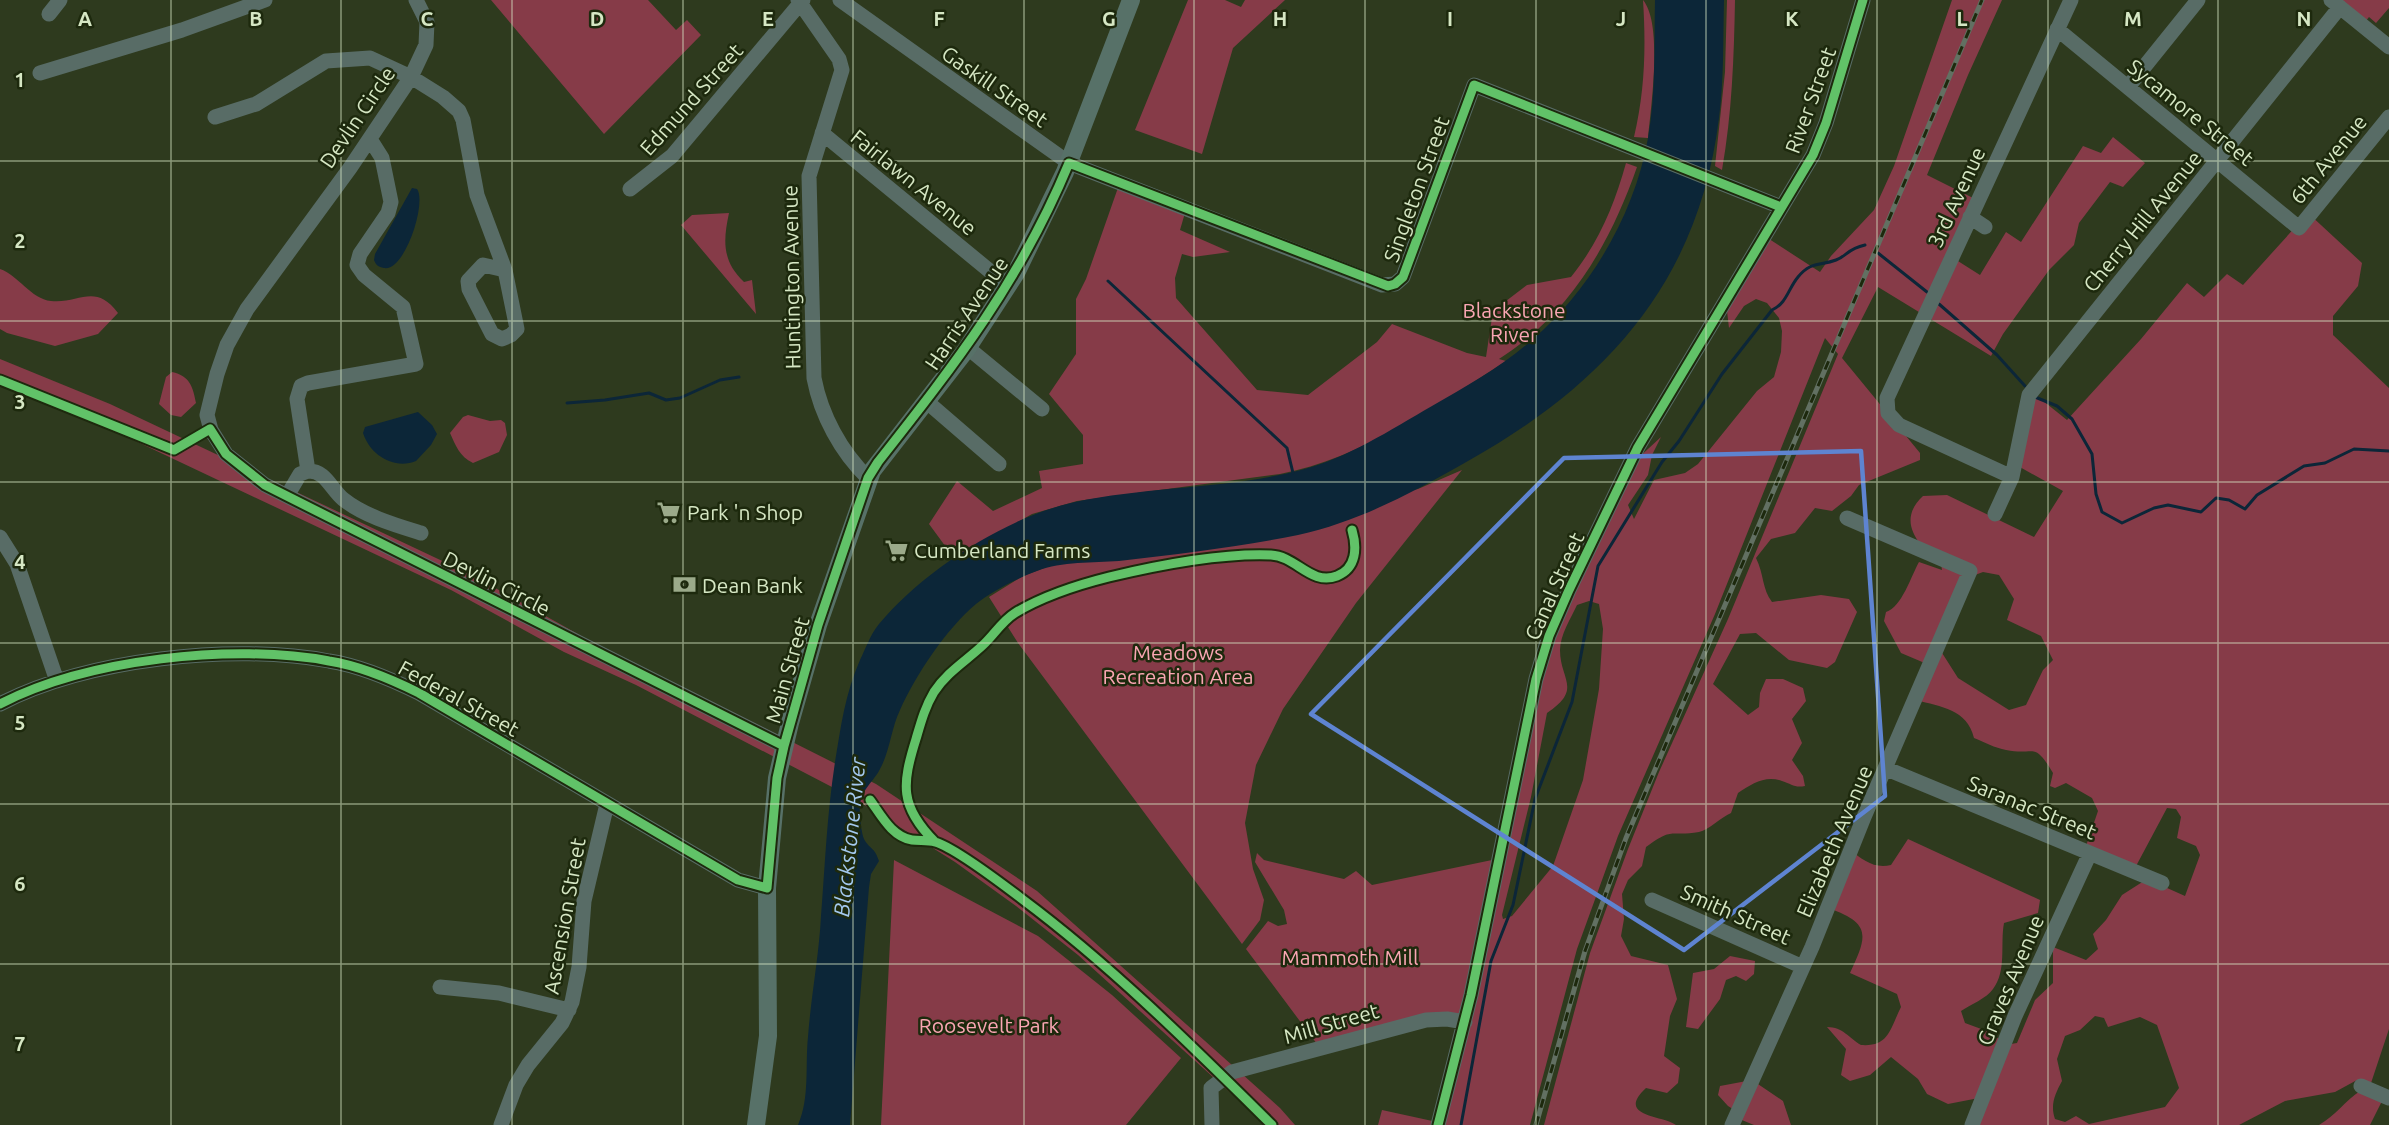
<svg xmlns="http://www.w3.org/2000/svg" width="2389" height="1125" viewBox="0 0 2389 1125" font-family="Ubuntu,sans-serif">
  <rect width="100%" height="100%" fill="#2e3a1e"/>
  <!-- green -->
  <path fill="#863b48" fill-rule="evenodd" d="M491 0H648L676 30 687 20 701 35 604 134Z
    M1188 0H1225L1241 7 1245 0H1285L1233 48 1202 154 1135 130Z
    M1643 0C1663 24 1651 106 1648 138L1634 137C1645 91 1646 47 1643 0Z
    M1727 0H1735C1734 57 1732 114 1722 170L1715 166 1725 72Z
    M1952 0H2002L1968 75 1927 175 1975 199 1950 256 1980 275 2006 232 2021 242 2083 146 2101 153 2113 137 2145 163 2123 187 2110 182 2079 223 2074 245 2049 270 2003 334 1991 356 1878 287 1842 358 1920 453V460L1859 485 1851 496 1832 511 1815 508 1795 533 1771 539 1756 558C1764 574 1762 589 1772 602L1821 595 1849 599 1857 612 1835 662 1827 668 1789 660 1756 633 1740 634 1713 684 1748 715 1759 707 1760 693 1766 679H1783L1803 688 1806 701 1792 719 1802 743 1792 760 1803 776 1805 786C1794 788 1792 784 1782 781 1765 775 1752 784 1738 793L1731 813C1721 817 1709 830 1699 832 1670 837 1674 826 1646 847L1642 866 1628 880 1622 894 1624 919 1621 936 1631 956 1668 965 1677 999 1670 1016 1664 1056 1680 1068 1678 1083 1667 1093 1646 1088C1615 1117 1663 1115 1676 1125H1544L1590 953 1628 849 1659 772 1728 619 1838 354 1825 338 1715 614 1618 836 1577 949 1530 1125H1378L1382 1110 1437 1122 1463 1026 1447 1019 1320 1048 1246 949 1268 921 1278 926 1287 924 1284 910 1255 862 1257 853 1264 860 1344 879 1356 871 1372 885 1492 860 1540 667 1636 460 1661 437 1652 455 1648 475 1628 505 1634 519 1654 480 1685 473 1698 464 1757 391 1774 377 1781 352 1782 331 1779 318 1767 303 1756 299 1744 306 1729 328 1727 311 1766 237 1820 272 1831 256 1874 210 1894 166ZM1589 601 1599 604 1603 629 1599 689 1583 780 1553 866 1512 916 1503 919 1502 915 1531 797 1547 713C1583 689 1560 680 1560 650 1560 635 1571 618 1577 605Z
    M2337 0H2389V8L2376 23 2369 17 2365 22Z
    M1626 163 1637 167C1610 244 1570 314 1499 359L1506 361C1437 406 1362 458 1280 474L1077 501 1032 514 954 558 929 524 957 481 993 511 1042 488 1039 471 1083 464V435L1049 394 1076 354V299L1086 279 1120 182 1187 206 1180 230 1230 252 1193 257 1182 254 1175 278 1176 298 1257 390 1308 395 1377 342 1392 324 1467 353 1486 357 1493 311 1527 285 1571 277C1599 242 1614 206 1626 163Z
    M729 213C723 241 722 261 744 282L752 280 756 314 681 225 692 215Z
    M2308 213 2362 263 2358 286 2333 316V335L2389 388V1029L2370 1086 2357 1080 2335 1092 2285 1101 2239 1125H1973L1984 1097 1948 1104 1927 1094 1918 1079 1891 1057 1870 1075 1850 1081 1841 1075 1846 1049 1827 1027C1843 1027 1849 1038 1861 1045 1889 1047 1890 1029 1901 1007L1897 994 1850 973C1868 935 1871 923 1828 908L1850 850C1863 860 1874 869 1891 865L1908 839 2040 900 2038 913 2004 923C2000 944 2007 971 1993 989 1987 998 1970 1005 1961 1011L1965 1023 1992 1033 2005 1045 2017 1043 2035 1000 2053 983V947L2086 960 2098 949 2093 934 2106 920 2122 895 2147 879 2185 896 2200 855 2196 846 2177 838 2181 817 2176 809 2167 808 2135 868 2086 846 2098 811 2092 798 2066 783 2055 788 2050 786 2053 773C2033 740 2036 756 2006 750 1995 748 1984 742 1974 738 1967 709 1941 707 1916 700L1927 664 1901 653 1884 621 1886 612C1902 607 1911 576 1919 562L1942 570 1941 564C1920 547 1895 522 1923 496L1947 495 2034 537 2063 491 2018 466 2032 392 2067 420 2141 339 2187 283 2204 297 2227 274 2243 285ZM1983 572 1999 575 2014 599 2007 620 2041 636 2053 660 2043 670 2026 705 2009 710 1958 678 1937 645 1967 578ZM2095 1016 2104 1018 2108 1027 2140 1017 2157 1025 2179 1088 2165 1107 2089 1124 2076 1116 2065 1122 2055 1119C2050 1105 2055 1094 2062 1081L2057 1059 2065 1036 2080 1030Z
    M0 269C18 275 31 299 51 301 79 304 95 282 118 313L98 334 55 346 7 333 0 329Z
    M0 359 110 404 472 575 585 638 876 784 1037 891 1280 1108 1295 1125H1266L1078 955 1016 906 955 862 855 799 636 685 564 652 451 590 89 419 0 382Z
    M172 372C190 376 193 387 196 403L181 417 171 415 159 404 166 377Z
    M468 415 490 421 501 420 505 423 507 435 499 452 473 463C459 456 456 446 450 433L463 417Z
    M1462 470 1356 603 1283 709 1256 765 1245 823 1253 869 1264 900 1260 920 1242 944 1018 643 989 597 1023 576 1052 565 1418 489Z
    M894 860 1038 936 1112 995 1181 1058 1126 1125H881Z
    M1730 956 1755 961 1754 974 1746 981 1736 976 1726 980 1720 999 1698 1029 1686 1027 1693 973 1714 969Z
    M1752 1080 1783 1101 1791 1125H1754L1737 1118 1736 1111 1728 1106 1718 1095 1720 1086Z
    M2360 1091 2382 1101 2370 1125H2319C2335 1116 2345 1101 2360 1091Z"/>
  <!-- water -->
  <path fill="#0c2638" d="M1655 0H1724C1723 39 1724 79 1719 118 1699 281 1607 383 1468 461 1413 492 1361 521 1298 535 1239 547 1178 554 1119 561 1093 563 1062 561 1037 571 1020 577 990 592 976 604 947 628 915 676 900 710 891 729 890 751 880 769 874 781 861 790 860 805 859 812 861 832 864 839 870 850 874 846 879 861L871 874 869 887 850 1125H798C810 1098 805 1065 808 1037 811 996 819 956 821 916 825 864 827 814 835 762 841 726 845 694 860 660 866 648 870 635 879 624 924 570 1006 517 1075 502 1149 486 1228 489 1301 470 1348 458 1390 430 1432 406 1467 386 1503 366 1533 339 1591 289 1635 213 1648 138 1656 93 1654 46 1655 0Z
    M412 188 417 189C427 202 405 272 384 268 378 267 376 265 374 260L375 254Z
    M418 412 432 425 437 434 431 445 416 461C394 470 370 455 363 433L365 427Z"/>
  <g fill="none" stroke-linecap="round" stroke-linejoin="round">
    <!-- stream -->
    <path stroke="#0c2638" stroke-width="3" d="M1878 253 1927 292
      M1108 281 1287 448 1293 473
      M1939 304 1997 355 2025 386
      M2035 397 2057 406 2072 419 2092 454 2096 494 2102 512 2122 523 2154 508 2168 505 2201 512 2216 498 2229 500 2245 509 2257 495 2304 466 2325 463 2354 449 2389 451
      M567 403 605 400 649 393 666 400 680 398 720 380 739 377
      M1461 1125 1491 961 1513 905 1535 799 1572 702 1598 566 1662 462 1679 441 1722 374 1772 310C1787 303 1788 289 1798 277 1811 261 1820 266 1836 260 1847 256 1847 249 1865 245"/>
    <!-- minor -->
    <path stroke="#586c66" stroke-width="15" d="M416 0 427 22 426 45 411 77 350 168 247 309 227 345 217 374 207 415 211 430 226 454 265 485 784 746
      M798 0 839 59 842 70 809 176 814 378C821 415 841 452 868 478
      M840 0 1069 163 1382 285 1395 284 1403 277 1474 85 1781 207
      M2331 0 2389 47
      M49 14 60 0
      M2057 29 2299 228 2389 117
      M40 73 182 30 265 0
      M2128 87 2198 0
      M215 117 256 104 326 61 370 58 411 77 443 97 459 111 463 120 477 195 505 270 483 265 468 281 469 289 492 334 502 339 511 335 517 329 505 270
      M822 133 1008 286
      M370 139 382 158 391 202 388 213 360 254 357 265 364 275 403 307 416 364 308 383 301 386 297 399 308 471C325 470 331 489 343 499 364 516 395 525 421 533
      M630 189 672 156 803 0
      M1970 217 1985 227
      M968 348 1042 409
      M926 401 999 464
      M2012 477 1899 425 1888 413 1887 398 2071 0
      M287 496 300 474 308 471
      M1995 514 2012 477 2029 395 2340 7
      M0 537 17 564 57 681
      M0 704C87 659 233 643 329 661 361 666 391 679 419 693L738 880 767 888
      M1887 769 2162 883
      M1652 900 1803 967
      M440 987 499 993 569 1010
      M2361 1086 2389 1098
      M501 1125 516 1085 528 1065 562 1023 572 1002 579 967 584 901 607 804
      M1212 1125 1211 1088 1232 1072 1426 1020 1447 1019 1465 1022
      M1438 1125 1471 995 1536 679 1549 636 1569 590 1638 447 1813 155 1826 123 1863 0
      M1732 1125 1812 947 1864 817 1970 571 1847 518
      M1972 1125 2015 1016 2090 853"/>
    <!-- major -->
    <path stroke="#577168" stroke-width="18" d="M756 1125 768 1036 767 888 777 778 790 723 818 625 872 471 966 350 1016 273 1065 172 1131 0"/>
    <defs>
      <path id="rail" d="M1536 1125 1585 951 1626 838 1982 0"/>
    </defs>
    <!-- rail casing -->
    <use href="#rail" stroke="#627062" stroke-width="5"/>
    <!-- rail -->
    <use href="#rail" stroke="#1d290d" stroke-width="3" stroke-dasharray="9" stroke-linecap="butt"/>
    <defs>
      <path id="cycleway" d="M0 380 174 450 210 429 226 454 265 485 784 746
        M0 704C87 659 233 643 329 661 361 666 391 679 419 693L738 880 767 888 777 778 784 746 818 625 868 478 878 462C956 363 1020 281 1069 163L1388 286 1395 284 1403 277 1474 85 1781 207
        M870 800C881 815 892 837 912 840 919 841 928 840 935 842 953 847 1005 886 1022 899 1113 967 1192 1046 1272 1125
        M935 842C899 806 902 784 916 739 921 722 925 707 934 692 947 672 966 661 983 645 994 635 1002 621 1015 613 1043 596 1077 585 1109 577 1155 566 1223 553 1271 555 1296 556 1311 586 1337 576 1357 568 1357 547 1352 530
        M1438 1125 1471 995 1536 679 1549 636 1569 590 1638 447 1813 155 1826 123 1863 0"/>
    </defs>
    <!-- cycleway casing -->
    <use href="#cycleway" stroke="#1d290d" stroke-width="13"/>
    <!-- cycleway -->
    <use href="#cycleway" stroke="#61c268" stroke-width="9"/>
  </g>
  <!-- marked area -->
  <path fill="none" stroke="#5e84d1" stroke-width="4.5" stroke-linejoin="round" d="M1861 451 1885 796 1684 950 1311 714 1564 458Z"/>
  <!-- grid -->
  <path fill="none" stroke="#d6e7c4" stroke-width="1.5" stroke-opacity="0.55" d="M171 0V1125M341 0V1125M512 0V1125M683 0V1125M853 0V1125M1024 0V1125M1194 0V1125M1365 0V1125M1536 0V1125M1706 0V1125M1877 0V1125M2048 0V1125M2218 0V1125M0 161H2389M0 321H2389M0 482H2389M0 643H2389M0 804H2389M0 964H2389"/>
  <!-- icons -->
  <defs>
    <symbol id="supermarket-bare" viewBox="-9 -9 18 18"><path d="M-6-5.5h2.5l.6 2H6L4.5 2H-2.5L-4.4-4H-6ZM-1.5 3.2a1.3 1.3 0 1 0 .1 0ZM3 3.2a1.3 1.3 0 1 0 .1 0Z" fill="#9baa8a" stroke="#1d290d" stroke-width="2.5" paint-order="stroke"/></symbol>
    <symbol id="bank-bare" viewBox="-9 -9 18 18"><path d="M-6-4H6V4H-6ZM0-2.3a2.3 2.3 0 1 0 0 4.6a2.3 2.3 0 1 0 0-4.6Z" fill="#9baa8a" stroke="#1d290d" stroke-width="2.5" paint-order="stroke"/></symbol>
  </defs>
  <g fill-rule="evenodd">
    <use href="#supermarket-bare" x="652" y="496" width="33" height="33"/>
    <use href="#supermarket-bare" x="880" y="534" width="33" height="33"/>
    <use href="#bank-bare" x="668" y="568" width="33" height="33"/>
  </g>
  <g text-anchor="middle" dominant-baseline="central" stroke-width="5" stroke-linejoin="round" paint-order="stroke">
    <!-- street labels -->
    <g font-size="21" fill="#d6e7c4" stroke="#1d290d">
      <text transform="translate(995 86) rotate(35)">Gaskill Street</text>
      <text transform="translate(691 99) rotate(-48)">Edmund Street</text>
      <text transform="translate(1810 100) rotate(-70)">River Street</text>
      <text transform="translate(2191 112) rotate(39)">Sycamore Street</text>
      <text transform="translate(357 117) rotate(-56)">Devlin Circle</text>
      <text transform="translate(2328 159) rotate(-51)">6th Avenue</text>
      <text transform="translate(914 182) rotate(39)">Fairlawn Avenue</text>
      <text transform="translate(1416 189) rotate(-70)">Singleton Street</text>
      <text transform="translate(1956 197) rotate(-65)">3rd Avenue</text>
      <text transform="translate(2142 221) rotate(-51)">Cherry Hill Avenue</text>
      <text transform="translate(791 277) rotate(-91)">Huntington Avenue</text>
      <text transform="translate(966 313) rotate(-56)">Harris Avenue</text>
      <text transform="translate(497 583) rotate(27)">Devlin Circle</text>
      <text transform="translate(1554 586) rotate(-66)">Canal Street</text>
      <text transform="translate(787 670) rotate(-74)">Main Street</text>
      <text transform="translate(459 698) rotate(29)">Federal Street</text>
      <text transform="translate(2032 807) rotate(22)">Saranac Street</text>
      <text transform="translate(1834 841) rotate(-67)">Elizabeth Avenue</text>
      <text transform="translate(1736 914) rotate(24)">Smith Street</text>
      <text transform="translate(564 916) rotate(-80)">Ascension Street</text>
      <text transform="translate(2010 980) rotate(-67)">Graves Avenue</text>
      <text transform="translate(1331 1023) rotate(-16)">Mill Street</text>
    </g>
    <!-- park labels -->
    <g font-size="21" fill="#faa6b3" stroke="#1d290d">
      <text x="1514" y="310">Blackstone<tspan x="1514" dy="24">River</tspan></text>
      <text x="1178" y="652">Meadows<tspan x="1178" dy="24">Recreation Area</tspan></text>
      <text x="1350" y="957">Mammoth Mill</text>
      <text x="989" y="1025">Roosevelt Park</text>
    </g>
    <!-- poi labels -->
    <g font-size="21" fill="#d6e7c4" stroke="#1d290d" text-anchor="start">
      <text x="687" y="512">Park 'n Shop</text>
      <text x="914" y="550">Cumberland Farms</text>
      <text x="702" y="585">Dean Bank</text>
    </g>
    <!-- water labels -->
    <g font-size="22" font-style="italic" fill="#a3c8ee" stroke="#1d290d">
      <text transform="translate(849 837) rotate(-84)">Blackstone River</text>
    </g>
  </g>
  <g font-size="20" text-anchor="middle" font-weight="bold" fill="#d6e7c4" stroke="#1d290d" stroke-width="5" stroke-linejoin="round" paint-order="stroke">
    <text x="85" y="26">A</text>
    <text x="256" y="26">B</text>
    <text x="427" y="26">C</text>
    <text x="597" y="26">D</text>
    <text x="768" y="26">E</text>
    <text x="939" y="26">F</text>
    <text x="1109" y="26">G</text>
    <text x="1280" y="26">H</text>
    <text x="1450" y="26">I</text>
    <text x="1621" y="26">J</text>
    <text x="1792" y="26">K</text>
    <text x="1962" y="26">L</text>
    <text x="2133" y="26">M</text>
    <text x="2304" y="26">N</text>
    <text x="20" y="87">1</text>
    <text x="20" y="248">2</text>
    <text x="20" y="409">3</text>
    <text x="20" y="569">4</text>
    <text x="20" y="730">5</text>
    <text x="20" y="891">6</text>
    <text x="20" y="1051">7</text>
  </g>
</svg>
